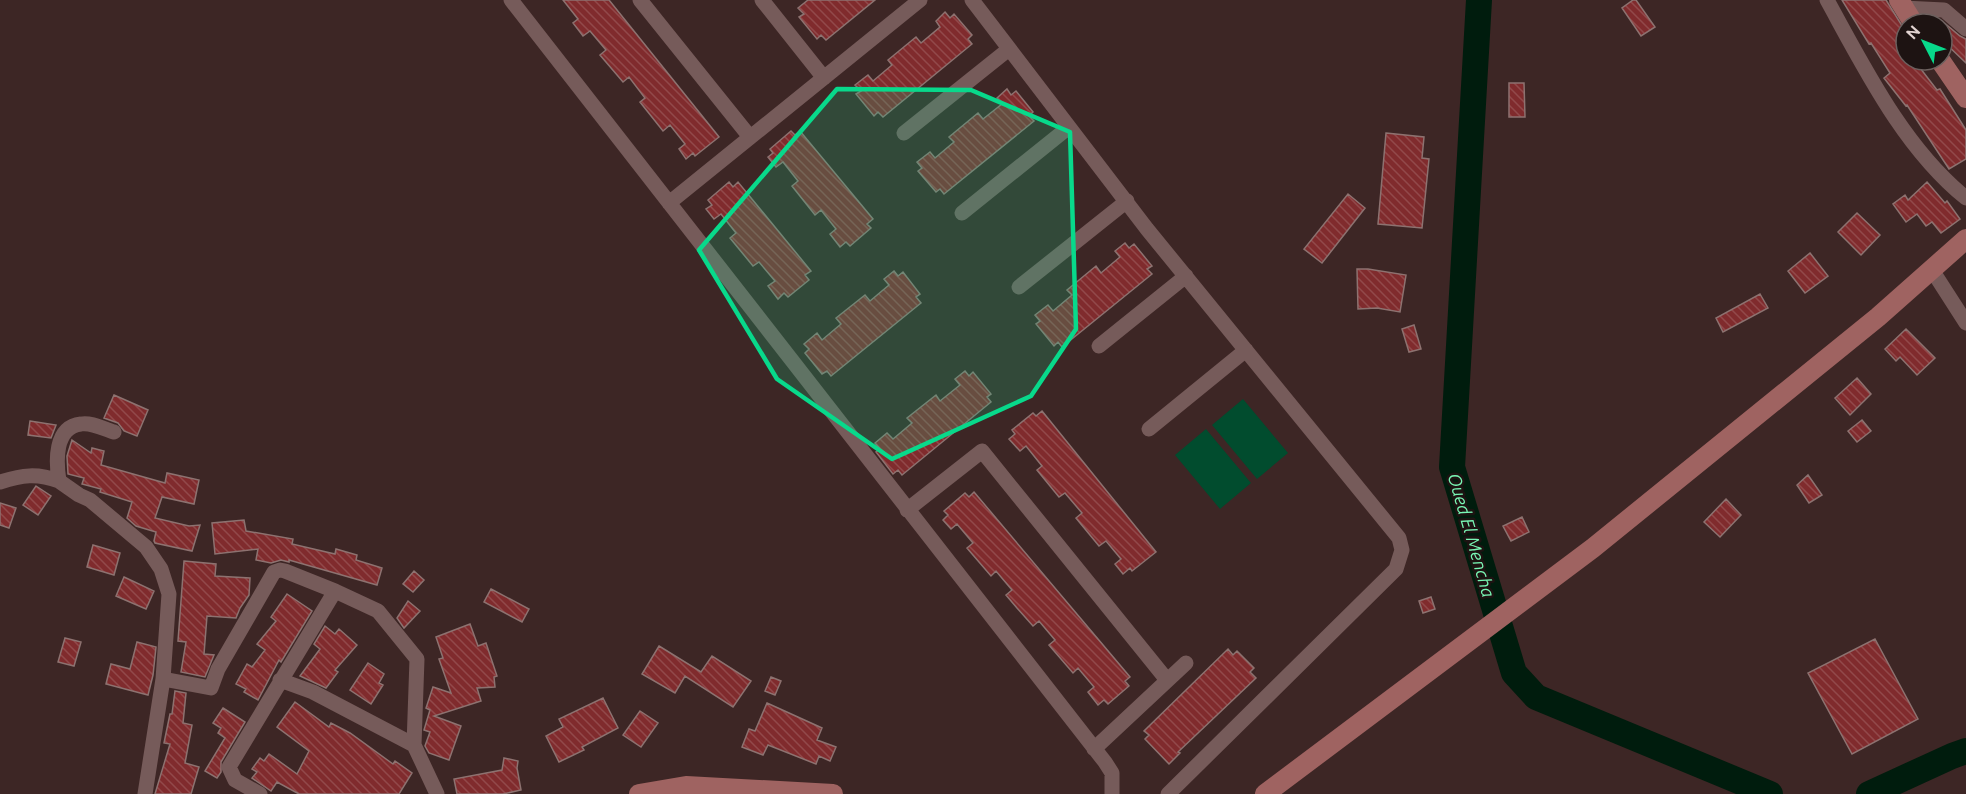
<svg xmlns="http://www.w3.org/2000/svg" width="1966" height="794" viewBox="0 0 1966 794" font-family="Ubuntu,sans-serif">
  <defs>
    <pattern id="building-back-hatch" width="6" height="6" patternUnits="userSpaceOnUse" patternTransform="scale(1.5)"><rect width="6" height="6" fill="#802b2d"/><path d="M-1 5l2 2M0 0l6 6M5-1l2 2" fill="none" stroke="#92494a"/></pattern>
  </defs>
  <rect width="100%" height="100%" fill="#3d2625"/>
  <!-- pitch -->
  <path fill="#014c2e" d="M1243 399 1288 453 1257 479 1212 425Z
    M1206 429 1251 483 1220 509 1175 455Z"/>
  <g fill="none" stroke-linecap="round" stroke-linejoin="round">
    <!-- river -->
    <path stroke="#001c0d" stroke-width="26" d="M1479 0 1452 467 1514 673 1536 697 1770 794
      M1869 794 1952 756 1966 751"/>
  </g>
  <!-- building -->
  <path fill="url(#building-back-hatch)" stroke="#8d7270" stroke-width="1.5" d="M563 0H609L719 137 695 156 693 153 686 159 679 149 685 144 670 125 663 131 640 102 645 98 629 77 623 82 600 55 606 50 590 31 583 36 573 23 578 19Z
    M808 0H875L826 40 821 35 817 39 799 17 804 14 798 8Z
    M1633 0H1636L1655 27 1641 36 1622 8Z
    M1842 0H1886L1906 32V61L1914 60 1937 90 1940 89 1966 130V159L1949 169 1907 105 1906 106 1884 78 1890 73 1871 43 1869 44Z
    M945 12 950 18 954 14 972 35 968 39 972 44 883 117 878 112 874 116 856 94 861 91 855 85 868 75 873 81 892 65 888 60 916 37 921 43 940 27 936 21Z
    M1942 21 1960 36 1966 39V63L1942 40Z
    M1509 83H1524L1525 117H1509Z
    M1007 89 1011 95 1016 91 1033 112 1029 116 1034 121 944 194 940 189 936 192 918 171 922 168 917 162 930 152 935 158 954 142 949 137 978 113 983 119 1002 104 997 98Z
    M791 131 795 135 800 131 873 219 867 224 871 228 850 246 846 242 840 247 830 234 836 229 821 210 815 215 792 186 798 181 783 162 776 167 768 157 773 153 770 149Z
    M1386 133 1424 137 1422 158 1429 159 1422 228 1378 224Z
    M729 182 733 187 738 182 811 271 805 275 809 280 788 297 784 293 778 299 768 286 775 281 759 262 753 266 730 238 736 233 721 214 714 219 706 209 712 205 708 200Z
    M1927 182 1945 203 1947 201 1960 219 1941 233 1932 222 1926 226 1917 214 1906 222 1893 204 1905 195 1908 200Z
    M1348 194 1365 208 1322 263 1304 249Z
    M1857 213 1880 235 1861 255 1838 232Z
    M1125 243 1129 248 1134 244 1152 266 1147 269 1152 274 1062 347 1058 342 1054 346 1036 324 1040 321 1035 315 1048 305 1053 311 1072 295 1067 290 1096 266 1101 273 1120 257 1115 251Z
    M1810 253 1828 276 1805 293 1788 271Z
    M1357 269H1368L1406 275 1400 312 1377 308 1358 309Z
    M894 271 898 276 903 272 920 294 916 297 921 303 831 376 827 371 822 374 805 353 809 349 804 344 817 333 822 340 841 324 836 318 865 295 870 301 889 285 884 279Z
    M1760 294 1768 308 1723 332 1716 318Z
    M1414 325 1421 349 1409 352 1402 329Z
    M1906 329 1935 358 1917 375 1900 357 1896 361 1885 349Z
    M965 371 969 376 973 372 991 394 987 397 991 402 902 475 898 470 893 474 876 452 880 449 875 443 887 433 893 439 912 423 907 418 936 395 940 401 960 385 955 379Z
    M1857 378 1871 394 1850 415 1835 398Z
    M114 395 148 410 137 436 124 431 118 423 104 418Z
    M1042 411 1156 552 1132 571 1130 568 1123 574 1115 564 1121 559 1106 541 1099 546 1076 518 1082 513 1065 493 1059 497 1037 470 1042 466 1026 446 1020 451 1009 439 1015 434 1012 430 1033 413 1036 416Z
    M1862 420 1871 431 1857 442 1848 431Z
    M30 421 56 425 51 438 28 435Z
    M72 440 91 453 92 448 104 451 101 465 165 483 167 473 199 480 194 504 162 497 155 518 189 526 200 525 192 551 155 543 154 541 156 532 136 526 127 518 132 502 100 492 101 489 82 484 84 478 68 474 67 456Z
    M1808 475 1822 495 1809 503 1797 485Z
    M36 486 51 496 38 515 23 505Z
    M974 492 1130 677 1125 681 1129 686 1108 704 1104 700 1098 705 1088 692 1094 687 1078 668 1073 673 1049 645 1055 640 1039 621 1033 626 1017 608 1006 595 1012 590 996 571 991 576 967 548 973 543 957 524 951 529 943 520 948 515 944 511 965 493 969 497Z
    M1726 499 1741 515 1720 537 1704 522Z
    M0 503 16 508 9 528 0 525Z
    M1522 517 1529 532 1511 541 1503 526Z
    M244 520 246 531 293 539 292 544 335 554 336 549 357 555 356 560 382 568 377 585 289 560V562L281 560 271 563 256 560 258 549 215 554 212 523Z
    M93 545 120 553 114 575 87 567Z
    M184 561 216 564 215 576 250 578 249 595 240 608 236 618 207 616 204 654 214 655 205 677 181 672 186 642 178 641Z
    M414 571 424 580 413 592 403 584Z
    M124 577 154 591 146 609 116 596Z
    M491 589 529 609 522 622 484 602Z
    M287 594 312 611 281 662 279 660 258 700 244 692 246 689 236 684 247 664 252 667 265 650 257 644 276 621 271 617Z
    M1431 597 1435 609 1423 613 1419 601Z
    M408 601 420 611 404 628 397 618Z
    M470 624 478 646 486 643 497 676 494 677 495 687 477 688 481 701 434 716 461 726 449 760 429 753 425 746 430 732 424 730 430 710 426 708 433 687 451 693 439 659 443 658 436 637Z
    M325 626 335 634 339 629 357 645 335 670 338 672 326 688 300 676 320 649 314 644Z
    M65 638 81 642 74 666 58 662Z
    M1875 639 1918 719 1852 754 1808 673Z
    M137 642 156 647 153 675 148 695 106 684 111 664 130 669Z
    M659 646 701 672 712 656 751 681 733 707 685 676 675 693 642 674Z
    M1228 649 1233 655 1237 651 1254 668 1250 672 1256 678 1178 752 1180 753 1169 764 1145 739 1149 735 1144 731Z
    M368 663 384 674 379 683 383 685 371 704 350 690Z
    M771 677 781 681 775 695 765 691Z
    M175 691 186 693 183 723 192 725 185 763 199 767 191 794H155L170 744 164 743 170 714H172Z
    M603 698 618 728 582 747 584 750 559 762 546 736 563 727 559 719Z
    M295 702 329 727 331 723 350 733 393 764 395 761 412 773 399 794H299L277 782 271 791 252 778 257 772 252 769 260 758 264 761 269 754 297 774 309 751 277 727Z
    M767 703 822 728 817 740 836 747 830 761 819 756 816 764 768 745 763 755 742 747 749 729 755 731Z
    M223 708 245 722 221 762V772L217 778 205 771 225 738 218 733 221 728 213 723Z
    M640 711 658 723 641 747 623 735Z
    M504 758 518 761 517 768 521 790 503 794H457L454 779 502 770Z"/>
  <g fill="none" stroke-linecap="round" stroke-linejoin="round">
    <!-- minor -->
    <path stroke="#765b5a" stroke-width="15" d="M511 0 1105 762 1112 773V794
      M640 0 750 137
      M762 0 824 78
      M972 0 1147 229 1399 538 1402 550 1396 569 1168 794
      M1827 0C1865 69 1904 148 1966 198
      M1903 8 1944 10 1966 29
      M904 133 1009 49
      M669 203 920 0
      M962 213 1069 127
      M1932 270 1966 323
      M1019 287 1127 201
      M1099 346 1186 276
      M1149 429 1246 350
      M114 432C104 429 91 422 81 424 54 427 56 462 59 481L79 495 90 500 146 547 161 569 169 594 163 679 145 794
      M0 482C22 475 37 473 59 481
      M907 510 982 451 1167 680
      M163 679 211 688 218 669 274 572 280 570 285 571 335 591 378 611 417 659 414 745
      M280 680 313 692 414 745 437 794
      M1094 749 1186 663
      M260 794 235 780 229 767 335 591"/>
    <!-- major -->
    <path stroke="#9f6361" stroke-width="20" d="M1899 0 1914 24
      M1940 60 1966 98
      M639 794 686 786 833 794
      M1265 794 1593 548 1878 317 1966 239"/>
  </g>
  <!-- marked area -->
  <path fill="#08d98b" fill-opacity="0.2" stroke="#08d98b" stroke-width="4.5" stroke-linejoin="round" d="M837 89 971 90 1070 132 1076 329 1031 396 892 459 777 379 699 250Z"/>
  <g text-anchor="middle" dominant-baseline="central" stroke-width="5" stroke-linejoin="round" paint-order="stroke">
    <!-- water labels -->
    <g font-size="18" font-style="italic" fill="#79f7b5" stroke="#1d1312">
      <text transform="translate(1472 535) rotate(74)">Oued El Mencha</text>
    </g>
  </g>
  <!-- north arrow -->
  <g transform="translate(1924 42) rotate(312)"><circle r="28" fill="#1d1312" stroke="#6c605e" stroke-width="1.5"/>
  <path d="M0-4.5L10 22L0 15L-10 22Z" fill="#08d98b"/>
  <text y="-9" font-size="16" font-weight="bold" text-anchor="middle" fill="#e2d3d1">N</text>
  </g>
</svg>
